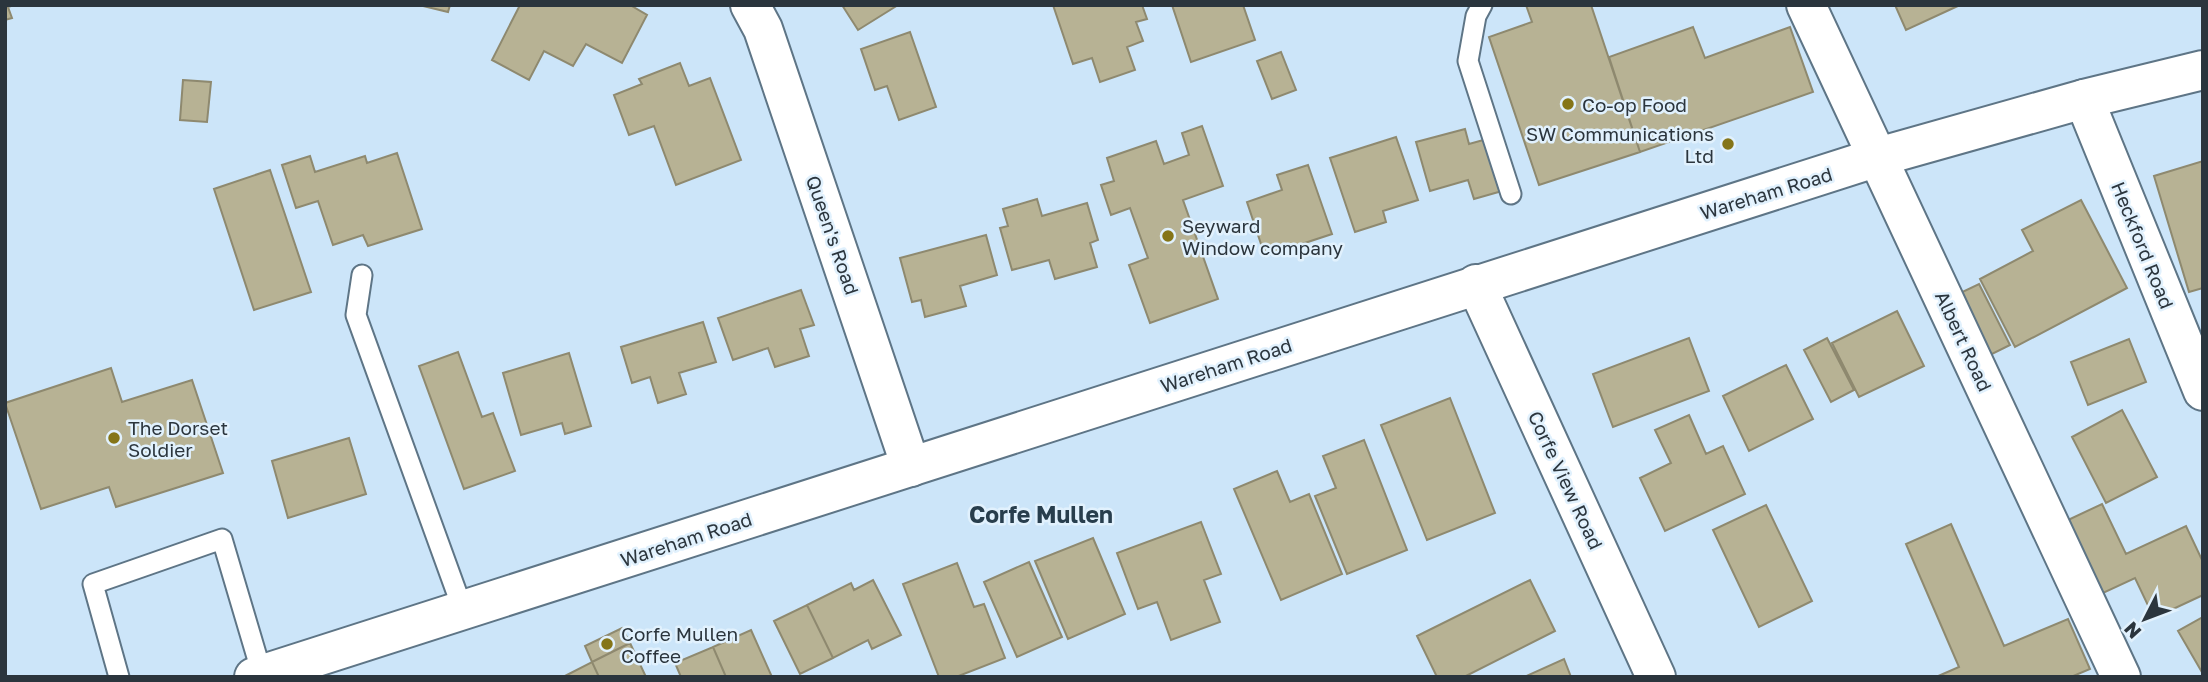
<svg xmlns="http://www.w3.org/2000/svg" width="2208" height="682" viewBox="0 0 2208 682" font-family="'Golos Text',sans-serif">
  <rect width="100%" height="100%" fill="#cce5f9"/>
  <!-- building -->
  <path fill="#b7b294" stroke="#8e896f" stroke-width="2" d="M5 5H14L8 7 12 18 5 20Z
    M419 5H450L448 12Z
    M520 5H630L647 15 622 63 586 44 573 66 544 51 529 80 492 60Z
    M842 5H898L858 30Z
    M1053 5H1142L1147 19 1136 22 1143 41 1127 47 1135 70 1100 82 1092 58 1073 64Z
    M1172 5H1243L1255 40 1191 62Z
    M1526 5H1591L1640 152 1539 185 1489 37 1532 22Z
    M1895 5H1960L1906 30Z
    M1693 27 1705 58 1790 27 1813 92 1640 152 1609 57Z
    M910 32 936 107 899 120 887 86 875 90 861 49Z
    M1281 52 1296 90 1272 99 1257 61Z
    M680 63 689 86 710 78 741 160 676 185 654 126 629 135 614 95 642 84 639 79Z
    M183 80 211 82 207 122 180 120Z
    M1202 126 1223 186 1183 200 1218 299 1150 323 1129 265 1148 258 1130 208 1111 215 1101 185 1114 181 1107 158 1156 141 1164 164 1189 155 1182 133Z
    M1465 129 1469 144 1487 139 1502 191 1474 199 1468 180 1430 191 1416 142Z
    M1396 137 1418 200 1383 211 1386 222 1355 232 1330 158Z
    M397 153 422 229 368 246 363 235 333 245 318 201 296 208 282 165 310 156 315 172 365 156 367 163Z
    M2203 161V288L2189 292 2154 176Z
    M1308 165 1332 234 1265 256 1247 202 1282 190 1277 175Z
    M270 170 311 292 254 310 214 189Z
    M1037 199 1042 216 1087 203 1098 240 1090 243 1097 267 1055 279 1049 260 1012 270 1000 228 1008 226 1003 209Z
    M2081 200 2127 288 2015 347 1980 279 2033 251 2022 230Z
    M986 235 997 275 960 286 966 306 925 317 921 300 912 302 900 258Z
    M1979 284 2010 345 1984 358 1954 296Z
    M801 290 814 325 800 329 809 356 775 367 768 348 733 360 718 318Z
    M1897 311 1924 366 1859 397 1832 343Z
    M703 322 716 362 679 373 686 394 658 403 650 377 632 383 621 347Z
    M1689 338 1709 391 1613 427 1593 374Z
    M1827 338 1854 390 1831 402 1804 350Z
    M2129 339 2146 382 2088 405 2071 362Z
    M458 352 482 417 493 413 515 471 464 489 419 366Z
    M569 353 591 426 565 434 562 423 521 435 503 373Z
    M1786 365 1813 419 1749 451 1723 396Z
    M111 368 122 402 192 380 223 473 116 507 109 487 41 509 5 403Z
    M1450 398 1495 513 1427 540 1381 425Z
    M2122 410 2157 477 2106 503 2072 437Z
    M1689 415 1706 454 1723 446 1745 494 1665 531 1640 478 1671 463 1655 430Z
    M349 438 366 494 288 518 272 461Z
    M1364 440 1407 550 1347 574 1315 496 1336 488 1323 456Z
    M1277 471 1290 502 1309 494 1342 574 1281 600 1234 489Z
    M2102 504 2126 554 2186 526 2203 562V595L2154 618 2135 578 2103 593 2068 520Z
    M1766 505 1812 601 1759 627 1713 530Z
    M1201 522 1221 574 1204 580 1220 622 1171 640 1157 602 1138 609 1117 553Z
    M1951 524 2004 646 2068 619 2090 669 2071 677H1936L1959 667 1906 544Z
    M1093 538 1125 614 1068 639 1035 561Z
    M1029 562 1062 637 1017 657 984 582Z
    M957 563 974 607 984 604 1005 658 956 677H939L903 584Z
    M873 580 901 635 872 649 868 640 833 658 807 605 851 583 854 590Z
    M1530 580 1555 631 1464 677H1437L1417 636Z
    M807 605 833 658 800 674 774 621Z
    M2203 617V674L2178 631Z
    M622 628 630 643 592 662 585 646Z
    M751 630 772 677H726L713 647Z
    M630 643 646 677H599L592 662Z
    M713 647 726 677H681L675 663Z
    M1564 659 1571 677H1524Z
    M592 662 599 677H563Z"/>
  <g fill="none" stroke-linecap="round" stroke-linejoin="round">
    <defs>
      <path id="service" d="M1482 5 1476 16 1468 61 1511 194
        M362 275 356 315 463 610
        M119 677 93 584 222 539 262 674"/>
      <path id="minor" d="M750 5 763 29 911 467
        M1806 5 2121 677
        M2084 99 2203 391
        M1476 284 1656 677"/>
      <path id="tertiary" d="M254 677 1878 157 2084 99 2203 70"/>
    </defs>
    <!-- service casing -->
    <use href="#service" stroke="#5e7586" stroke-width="23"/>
    <!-- minor casing -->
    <use href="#minor" stroke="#5e7586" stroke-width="42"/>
    <!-- tertiary casing -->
    <use href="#tertiary" stroke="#5e7586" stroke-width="42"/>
    <!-- service -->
    <use href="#service" stroke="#fff" stroke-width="19"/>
    <!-- minor -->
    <use href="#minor" stroke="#fff" stroke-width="38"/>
    <!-- tertiary -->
    <use href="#tertiary" stroke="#fff" stroke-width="38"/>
  </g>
  <!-- markers -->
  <g fill="#857518" stroke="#e1f1fd" stroke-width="2.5">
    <circle cx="1568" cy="104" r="7"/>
    <circle cx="1728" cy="144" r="7"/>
    <circle cx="1168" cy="236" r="7"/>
    <circle cx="114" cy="438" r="7"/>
    <circle cx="607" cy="644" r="7"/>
  </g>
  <g text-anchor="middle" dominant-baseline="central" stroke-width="5" stroke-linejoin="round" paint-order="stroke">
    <!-- poi labels -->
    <g font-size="19" fill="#2b353d" stroke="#e1f1fd" text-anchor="start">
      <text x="1582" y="104">Co-op Food</text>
      <text x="1714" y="133" text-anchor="end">SW Communications<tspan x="1714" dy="22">Ltd</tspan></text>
      <text x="1182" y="225">Seyward<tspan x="1182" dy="22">Window company</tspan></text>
      <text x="128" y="427">The Dorset<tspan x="128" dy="22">Soldier</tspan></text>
      <text x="621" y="633">Corfe Mullen<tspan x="621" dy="22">Coffee</tspan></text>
    </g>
    <!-- street labels -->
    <g font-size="19" fill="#2b353d" stroke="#e1f1fd">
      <text transform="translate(1766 193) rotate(-17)">Wareham Road</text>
      <text transform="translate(833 235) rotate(71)">Queen's Road</text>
      <text transform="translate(2143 245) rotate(68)">Heckford Road</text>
      <text transform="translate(1964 341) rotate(65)">Albert Road</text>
      <text transform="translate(1226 365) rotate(-18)">Wareham Road</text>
      <text transform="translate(1566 480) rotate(65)">Corfe View Road</text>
      <text transform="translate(686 539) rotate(-18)">Wareham Road</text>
    </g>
    <!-- quarter labels -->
    <g font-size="23" font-weight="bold" fill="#283e4d" stroke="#e1f1fd">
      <text x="1041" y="514">Corfe Mullen</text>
    </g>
  </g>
  <!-- border -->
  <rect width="2208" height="682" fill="none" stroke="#2b353d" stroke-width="14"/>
  <!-- north arrow -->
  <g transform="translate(2145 619) rotate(228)" stroke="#e1f1fd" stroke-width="5" paint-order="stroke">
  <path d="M0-5L12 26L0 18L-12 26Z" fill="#2b353d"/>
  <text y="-10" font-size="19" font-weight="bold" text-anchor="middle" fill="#2b353d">N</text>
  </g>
</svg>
